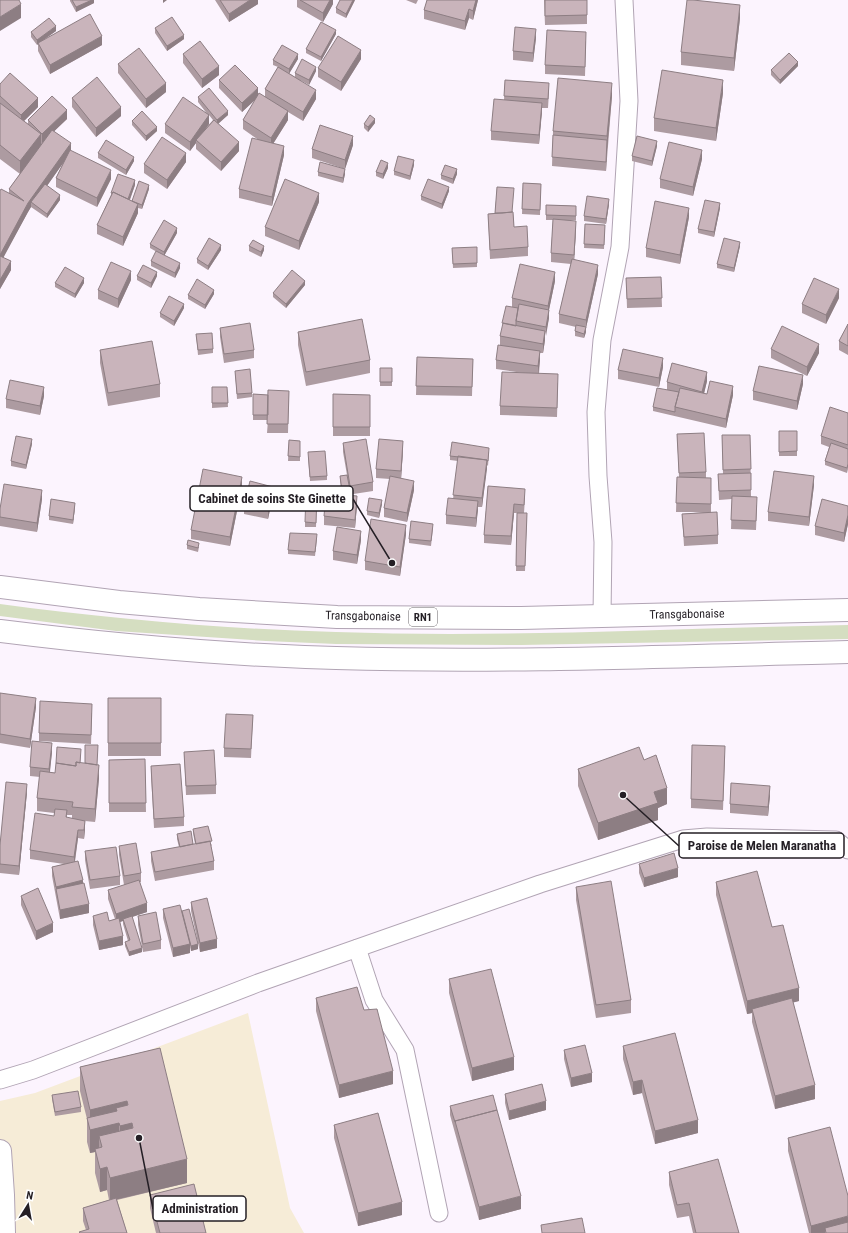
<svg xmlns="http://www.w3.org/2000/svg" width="848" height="1233" viewBox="0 0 848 1233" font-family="'Roboto Condensed',sans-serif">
  <rect width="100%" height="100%" fill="#fcf4fe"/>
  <!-- medical -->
  <path fill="#f6ecd7" d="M248 1013 290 1208 304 1233H0V1101L35 1093Z"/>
  <!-- green -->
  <path fill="#d5dec1" d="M0 604C112 619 224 629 336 632 507 638 677 628 848 625V639L521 645 336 644 266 641 116 631 0 616Z"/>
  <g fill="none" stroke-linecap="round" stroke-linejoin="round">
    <defs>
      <path id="street" d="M602 616 603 542 598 476 596 412 602 340 620 247 629 101 624 0
        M357 948 374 1000 405 1050 439 1213
        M0 1080 33 1070 258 983 540 884 683 839 707 837 836 840 848 850"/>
      <path id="secondary" d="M0 1151 3 1195 4 1233"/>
      <path id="highway" d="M0 587 119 602 199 609 337 617 521 618 848 610
        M0 631C112 645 224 655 336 658 507 663 677 656 848 652"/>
    </defs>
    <!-- street casing -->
    <use href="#street" stroke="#b1a4b4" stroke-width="19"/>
    <!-- secondary casing -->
    <use href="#secondary" stroke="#b1a4b4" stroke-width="24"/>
    <!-- highway casing -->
    <use href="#highway" stroke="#b1a4b4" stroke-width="24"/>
    <!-- street -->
    <use href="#street" stroke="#fff" stroke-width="17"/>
    <!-- secondary -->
    <use href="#secondary" stroke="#fff" stroke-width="22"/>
    <!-- highway -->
    <use href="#highway" stroke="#fff" stroke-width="22"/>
  </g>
  <!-- wall -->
  <path fill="#ad9ba1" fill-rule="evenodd" d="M70 0H94V3L76 12 70 1Z
    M215 0H258V4L229 22Z
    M297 0H333V4L323 22 297 7Z
    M355 0 346 18 336 13V8Z
    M406 0H418L416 4Z
    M427 0H478L473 20 469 18 465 30 424 19V10Z
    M544 0H587V24L545 25Z
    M740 18 734 71 681 65V52Z
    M155 28 184 39 167 51 155 33Z
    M56 31 45 39 102 45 50 74 38 51V44L37 45 31 37V32Z
    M336 34 321 61 306 53V49Z
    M536 38 533 62 513 60V51Z
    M586 41 585 76 545 74V65Z
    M183 54 219 75 202 88 183 63Z
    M298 59 289 73 295 77V73L316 71 309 85 300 80 316 99 303 121 288 112V120L273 144 284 155 272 206 239 198V189L260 141 243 129V120L257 98 242 112 219 88V80L258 96 265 97V89L278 67 273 65V60Z
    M361 59 341 91 318 77V68Z
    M118 64 166 92 146 108 118 73Z
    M798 66 780 84 771 75V70Z
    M505 80 549 92 548 108H542L539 144 491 140V131L504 100Z
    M0 84 38 107 24 121 28 124V120L67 119 54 131 71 151 111 179 97 207 56 187V178L63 163 47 186 60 200 47 218 31 207 28 212 3 257 11 270 0 289V191L9 193V189L20 174 0 159Z
    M723 93 716 141 654 131V118Z
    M612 96 606 171 552 166 553 131Z
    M198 97 228 115 218 123 239 151 221 171 196 149V143L190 151 165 133V124L208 115 198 102ZM209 115 213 120 205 129 209 124Z
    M72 98 121 116 96 137 72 107Z
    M132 121 157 131 146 141 132 125Z
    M375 123 368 132 364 128V124Z
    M353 145 345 169 312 158V149Z
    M657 146 652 166 632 161V156Z
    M98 153 134 161 126 175 98 158Z
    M702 159 693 196 660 188V179Z
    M186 162 167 189 144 173V164Z
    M414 165 410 180 394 175V171Z
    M388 168 383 179 376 176V172Z
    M318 172 345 174 343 183 318 176Z
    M457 174 453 184 441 179V175Z
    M523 183 541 184 540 215 522 214Z
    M135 185 130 200 132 201 149 189 142 209 138 208V213L123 246 97 234V225L111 195V193Z
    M497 187 513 212 514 227 528 247V256L490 259 488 214 495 213Z
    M449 191 442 209 421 200V196Z
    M319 202 299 250 265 236V227Z
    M609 204 606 224 584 221V216Z
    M546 205 576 206V220H569L576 230 574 259 598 274 586 328V332L584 338 575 336V331L576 327 559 323V314L571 264 551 262V253L553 220H546Z
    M720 208 714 237 698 233V229Z
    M689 217 680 264 646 257V248Z
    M585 224 605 225 604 249 584 248Z
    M177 233 164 256 180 268 175 278 151 266V261L157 252 150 248V244Z
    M249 246 264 250 261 257 249 251Z
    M740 246 734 272 717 268V264Z
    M452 248 477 263V267L453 268Z
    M221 250 208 270 197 263V259Z
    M137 276H157L151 288 137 280Z
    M661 277 662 307 627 308 626 278Z
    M131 280 118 308 98 299V290Z
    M555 281 549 309V318L545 336V340L543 353H540V360L539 374 558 383 557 417 500 415V406L523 373 496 369V360L500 345V336L512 307V298Z
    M55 283H84L75 298 55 287Z
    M305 285 286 308 273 297V293Z
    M214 294 205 309 188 299V295Z
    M839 298 826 324 802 313V304Z
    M184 308 174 326 160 317V313Z
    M848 324V355L839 350V341Z
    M220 328 254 350V358L224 363 220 337Z
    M298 332 370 360V373L306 386 298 345Z
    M196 334 213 349V353L198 355Z
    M771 349 819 353 807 376 771 358Z
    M100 350 160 384V397L108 406 100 363Z
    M417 357 473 359 472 396 416 395Z
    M663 367 659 387 618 379V370Z
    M380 368H392V386H380Z
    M235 371 252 393V397L237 399Z
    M707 381 704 394H707L733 395 726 428 653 411V407L667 390V382Z
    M803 384 797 410 753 400V391Z
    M212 387H227L228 407 212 408Z
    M289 391 288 433H267L268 420H253V394L268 395Z
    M333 394 370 395V436H333Z
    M44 396 40 415 6 408V399Z
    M848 413V469L847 473 825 465V461L829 447 821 444V436Z
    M779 431H797V456H779Z
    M677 434 706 472V478H711V512L718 535V544L684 546 682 514 704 512H676L677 477H679Z
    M722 435H750L751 496 757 506 756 530 731 529 732 499 719 500 718 474H723Z
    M289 440 300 441V461H288Z
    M343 443 373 482V491L347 495 357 505 355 528 324 525V516L342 495 340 480V476L347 475 343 452Z
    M32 444 26 469 11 466V461Z
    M403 450 401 478 414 490 407 522 384 517V508L390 479 376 478V469Z
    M489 452 488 466 487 465 482 507H478L476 527 446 524V515L453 499 458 461 450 460V456Z
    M308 457 327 476V480L310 481Z
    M814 485 809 526 768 521V512Z
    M242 486 230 546 191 539V530Z
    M488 486 525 498 524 513H527L525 571H516L517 513H514L511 545 484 543V535Z
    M317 495 316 527H305V522Z
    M273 496 268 519 244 514V505Z
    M42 499 37 532 0 526V509Z
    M382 504 379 518 367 515V511Z
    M848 506V524L844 542 815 535V526Z
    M75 507 73 524 49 520V516Z
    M433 528 431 546 409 543V539Z
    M406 534 400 576 365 570V561Z
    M317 539 315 556 288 554V550Z
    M361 540 357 564 333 560V551Z
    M187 545 199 547 198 552 187 549Z
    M0 693 36 707 30 748 0 743Z
    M108 698H161V756H108Z
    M92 713 91 744 39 741V733Z
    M253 715 251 758 224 757V748Z
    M52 752 50 772 55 773 81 754 80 763 97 765 99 778 95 822 85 821V829L84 839 78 838 75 862 83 883 89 913 60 919 52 876V867L64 864 30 859V850L54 816V813L37 811V798L40 777 30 776V767ZM67 815H72V818H67Z
    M184 752 216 785V794L186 795Z
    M725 755 723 810 691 808V799Z
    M145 759 146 812H109V760Z
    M644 760 667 804 658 808V820L598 840 578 786V769Z
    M151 766 184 817V826L154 828 151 775Z
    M27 792 19 875 0 873V845Z
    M770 795 768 816 730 813V804Z
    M193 829 212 845 211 846 214 861V870L155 881 151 861V852L179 847 177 839V834L193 844H195L193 833Z
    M119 846 141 873V882H140L147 912 132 917 142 952 129 956 125 946V942L128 941 123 924V921L120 922 123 945 99 950 93 925V916L109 921 115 919 108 899V890L124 885 119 855Z
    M85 851 120 876V885L90 889 85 860Z
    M639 864 678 877 644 887 639 873Z
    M716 882 772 927 799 1001 793 1002 815 1099 775 1109 752 1022V1013L747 1014 716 895Z
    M576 887 631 1000V1013L596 1018 576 900Z
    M21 896 53 932 36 940 21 905Z
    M191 902 217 948 200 952 191 911Z
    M163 909 182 911 198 949 191 951 190 947V953L173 957 163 918Z
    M138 916 161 940V949L143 952 138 925Z
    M449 979 514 1070 472 1081 449 993Z
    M316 998 364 1010 393 1084 339 1098 316 1011Z
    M623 1046 698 1133 655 1144 642 1093 633 1095 623 1059Z
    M160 1048 187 1183 117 1200 127 1233 86 1230 83 1221V1208L109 1200 107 1190 100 1192 95 1173V1152L90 1153 87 1142V1119L80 1091V1067Z
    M564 1050 592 1082 571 1087 564 1059Z
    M505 1094 546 1110 509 1120 505 1103Z
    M52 1095 81 1107V1112L55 1116 52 1099Z
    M450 1106 521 1209 479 1220 450 1115Z
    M334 1125 402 1215 358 1226 334 1138Z
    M788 1138 848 1233H809L788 1151Z
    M669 1172 739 1233H693L689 1216 677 1218 669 1185Z
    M150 1195 206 1233H156L150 1208Z"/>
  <!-- shaded-wall -->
  <path fill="#8d7e83" d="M92 0H94V3L76 12V7Z
    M163 0H167L163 3Z
    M250 0H258V4L229 22V14Z
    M330 0H333V4L323 22V13Z
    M353 0H355L346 18V14Z
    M476 0H478L473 20V11Z
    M21 4V18L0 31V17Z
    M740 5V18L734 71V58Z
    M469 9V18L465 30V21Z
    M56 26V31L39 43H38V44L37 45V40Z
    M536 29V38L533 62V53Z
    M336 30V34L321 61V57Z
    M184 35V39L167 51V46Z
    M102 36V45L50 74V65Z
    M361 50V59L341 91V82Z
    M298 54V59L289 74V69Z
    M798 62V66L780 84V80Z
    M219 66V75L202 88V79Z
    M316 67V71L309 85V80Z
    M723 80V93L716 141V128Z
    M166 83V92L146 108V99Z
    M612 83V96L607 149V136Z
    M258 88V97L242 112V103Z
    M316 90V99L303 121V112Z
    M38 98V107L21 124V115Z
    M542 103V112L539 144V135Z
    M121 107V116L96 137V128Z
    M67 110V119L42 143V134Z
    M228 111V115L217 125V120Z
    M288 111V120L271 147V138Z
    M209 115V124L197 141 196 140V143L190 151V142Z
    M375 119V123L368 132V127Z
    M157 127V131L146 141V136Z
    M41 134V147L20 174V161Z
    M353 136V145L345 169V160Z
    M607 140V149L606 171V162Z
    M657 141V146L652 166V161Z
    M239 142V151L221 171V162Z
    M71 143V152L34 204 31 202V207L28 212 0 264V255L28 203Z
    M284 146V155L272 206V197Z
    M702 150V159L693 196V187Z
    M186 153V162L167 189V180Z
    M134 157V161L126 175V170Z
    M414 160V165L410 180V176Z
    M388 163V168L383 179V174Z
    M345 169V174L343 183V178Z
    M457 169V174L453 184V179Z
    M111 170V179L97 207V198Z
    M135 180V185L128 204V200Z
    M149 185V189L142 209V205Z
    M449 187V191L442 209V204Z
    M319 193V202L299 250V241Z
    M60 195V200L47 218V214Z
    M609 199V204L606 224V219Z
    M720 203V208L714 237V232Z
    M138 204V213L123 246V237Z
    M689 208V217L680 264V255Z
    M576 221V230L574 264V255Z
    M177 228V233L164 256V252Z
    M740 242V246L734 272V268Z
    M221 245V250L208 270V266Z
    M264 246V250L261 257V252Z
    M11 261V270L0 289V280Z
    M180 263V268L175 278V273Z
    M598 265V274L586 328V332L584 338V334L586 328V320Z
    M131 271V280L118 308V299Z
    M157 272V276L151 288V283Z
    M555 272V281L548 315V306Z
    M84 278V283L75 298V294Z
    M305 281V285L286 308V304Z
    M839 289V298L826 324V315Z
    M214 290V294L205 309V305Z
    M184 304V308L174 326V321Z
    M549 310V318L546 336V327Z
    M545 331V340L543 353V344Z
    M819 344V353L807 376V367Z
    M540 351V360L538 375V366Z
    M663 358V367L659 387V378Z
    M707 372V381L702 401V392Z
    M803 375V384L797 410V401Z
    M733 386V395L726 428V419Z
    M44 387V396L40 415V406Z
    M32 439V444L26 469V465Z
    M403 441V450L401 480V471Z
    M487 460V469L482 507V498Z
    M814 476V485L809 526V517Z
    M242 477V486L230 546V537Z
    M414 481V490L407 522V513Z
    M273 487V496L268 519V510Z
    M42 490V499L37 532V523Z
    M357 496V505L355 528V520Z
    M382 500V504L379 518V513Z
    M478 501V510L476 527V518Z
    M75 503V507L73 524V520Z
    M514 504V513L511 545V536Z
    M848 515V524L844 542V533Z
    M406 525V534L400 576V567Z
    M361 531V540L357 564V555Z
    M36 698V707L30 748V739Z
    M52 743V752L49 778V769Z
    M99 765V778L95 822V809Z
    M27 784V792L19 875V866Z
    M770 786V795L768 816V807Z
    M667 788V804L658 808V820L598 840V823L654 792Z
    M85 821V829L84 839V830Z
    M78 830V838L74 866V857Z
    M678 868V877L644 887V878Z
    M83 880V889L56 890V887Z
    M147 903V912L123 920V919V921L116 923V914Z
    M89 904V913L60 919V910Z
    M53 923V932L36 940V931Z
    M123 936V945L99 950V941Z
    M217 939V948L200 952V943Z
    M190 944V953L173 957V948Z
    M198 944V949L191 951V946Z
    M142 948V952L129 956V952Z
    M799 988V1001L753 1013 752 1009V1013L747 1014V1001Z
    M514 1057V1070L472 1081V1068Z
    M393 1071V1084L339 1098V1085Z
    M592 1073V1082L571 1087V1078Z
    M642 1080V1093L633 1095V1082Z
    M815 1085V1099L775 1109V1096Z
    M127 1101V1124L132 1123V1146L120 1149V1126L119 1123V1146L102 1147 99 1136V1151L95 1149V1152L90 1153V1110Z
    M546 1101V1110L509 1120V1111Z
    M698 1120V1133L655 1144V1131Z
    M187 1159V1183L110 1201V1178Z
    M107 1167V1190L100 1192V1169Z
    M521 1196V1209L479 1220V1207Z
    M402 1202V1215L358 1226V1213Z
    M848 1216V1230L825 1228V1233H811V1226Z"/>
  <!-- building -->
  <path fill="#c9b4bb" stroke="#8d7e83" d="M0 0H19L21 4 0 17Z
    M72 0H92L76 7Z
    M220 0H250L229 14Z
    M300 0H330L323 13Z
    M340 0H353L346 14 336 8Z
    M427 0H476L473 11 469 9 465 21 424 10Z
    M545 0H587V15L545 16Z
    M687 0H693L740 5 734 58 681 52Z
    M90 14 102 36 50 65 38 43Z
    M172 17 184 35 167 46 155 28Z
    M49 18 56 26 37 40 31 32Z
    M321 22 336 30 321 57 306 49Z
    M515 27 536 29 533 53 513 51Z
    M547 30 586 32 585 67 545 65Z
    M338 36 361 50 341 82 318 68Z
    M200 41 219 66 202 79 183 54Z
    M282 45 298 54 289 69 273 60Z
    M139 48 166 83 146 99 118 64Z
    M789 53 798 62 780 80 771 70Z
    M302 59 316 67 309 80 295 73Z
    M235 65 258 88 242 103 219 80Z
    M278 67 316 90 303 112 265 89Z
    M662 70 723 80 716 128 654 118Z
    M10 73 38 98 21 115 0 96V84Z
    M97 77 121 107 96 128 72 98Z
    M558 78 612 83 607 136 553 131Z
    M505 80 549 83 548 99 504 96Z
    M209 88 228 111 217 120 198 97Z
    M259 93 288 111 271 138 243 120Z
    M52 96 67 110 42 134 28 120Z
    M183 97 209 115 190 142 165 124Z
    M494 99 542 103 539 135 491 131Z
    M0 103 41 134 20 161 0 145Z
    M142 111 157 127 146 136 132 121Z
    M370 115 375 119 368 127 364 124Z
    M214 120 239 142 221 162 196 140Z
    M320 125 353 136 345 160 312 149Z
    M52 130 71 143 28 203 0 255V191L1 189 24 201 9 189Z
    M553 135 607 140 606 162 552 157Z
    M637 136 657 141 652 161 632 156Z
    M162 137 186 153 167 180 144 164Z
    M252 138 284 146 272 197 239 189Z
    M106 140 134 157 126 170 98 153Z
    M669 142 702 150 693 187 660 179Z
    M70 150 111 170 97 198 56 178Z
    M398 156 414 160 410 176 394 171Z
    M381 160 388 163 383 174 376 172Z
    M320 162 345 169 343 178 318 172Z
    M445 165 457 169 453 179 441 175Z
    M118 174 135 180 128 199 113 192 112 193H111Z
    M285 179 319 193 299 241 265 227Z
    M428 179 449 187 442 204 421 196Z
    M139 181 149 185 142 205 132 201Z
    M523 183 541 184 540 210 522 209Z
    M45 184 60 195 47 214 31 202Z
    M497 187 514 188 512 212 502 213H495Z
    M113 192 138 204 123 237 97 225Z
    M587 196 609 199 606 219 584 216Z
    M705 200 720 203 714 232 698 229Z
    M655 201 689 208 680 255 646 248Z
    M546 205 576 206V216L546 215Z
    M513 212 514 227 527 226 528 247 490 250 488 214Z
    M553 219 576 221 574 255 551 253Z
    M164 220 177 228 164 252 150 244Z
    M585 224 605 225 604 245 584 244Z
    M209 238 221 245 208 266 197 259Z
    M724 238 740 242 734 268 717 264Z
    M253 240 264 246 261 252 249 246Z
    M477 247V263L453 264 452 248Z
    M156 251 180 263 175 273 151 261Z
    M0 256 11 261 0 280Z
    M572 259 598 265 586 320 559 314Z
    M111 262 131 271 118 299 98 290Z
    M520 264 555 272 548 306 512 298Z
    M143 265 157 272 151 283 137 276Z
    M65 267 84 278 75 294 55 283Z
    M292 270 305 281 286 304 273 293Z
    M661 277 662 298 627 299 626 278Z
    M814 278 839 289 826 315 802 304Z
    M197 279 214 290 205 305 188 295Z
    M169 296 184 304 174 321 160 313Z
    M519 304 549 310 546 327 516 321Z
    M506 306 518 308 516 321V326L502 323Z
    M362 319 370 360 306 372 298 332Z
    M250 323 254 350 224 354 220 328Z
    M503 323 545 331 543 344 500 336Z
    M848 324V346L839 341Z
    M576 325 586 327 584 334 575 331Z
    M782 326 819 344 807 367 771 349Z
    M212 333 213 349 198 350 196 334Z
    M152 341 160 384 108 393 100 350Z
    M498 345 540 351 538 366 496 360Z
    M623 349 663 358 659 378 618 370Z
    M417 357 473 359 472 387 416 386Z
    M672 363 707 372 702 392 667 382Z
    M759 366 803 375 797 401 753 391Z
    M380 368H392V382H380Z
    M250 369 252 393 237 394 235 371Z
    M502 372 558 374 557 408 500 406Z
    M10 380 44 387 40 406 6 399Z
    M710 381 733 386 726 419 675 407 680 388 707 394Z
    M212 387H227L228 403H212Z
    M657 388 679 392 675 407V412L653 407Z
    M268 390 289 391 288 424H267Z
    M253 394 268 395V415H253Z
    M333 394 370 395V427H333Z
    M830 407 848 413V445L821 436Z
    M779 431H797V451L779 452Z
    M704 433 706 472 679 473 677 434Z
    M722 435H750L751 469 723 470Z
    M16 436 32 439 26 465 11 461Z
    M366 439 373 482 350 486 343 443Z
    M379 439 403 441 401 471 376 469Z
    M289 440 300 441V457L288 456Z
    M452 442 489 448 488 461H487V460L450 456Z
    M831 443 848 449V464L847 468 825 461Z
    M325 451 327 476 310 477 308 452Z
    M458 456 487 460 482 498 453 495Z
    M203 469 242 477 230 537 191 530Z
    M774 471 814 476 809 517 768 512Z
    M751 473V490L719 491 718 474Z
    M347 475 350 490 342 491 340 476Z
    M390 476 414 481 407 513 384 508Z
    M677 477 711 478V504L676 503Z
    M250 481 273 487 268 510 244 505Z
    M4 484 42 490 37 523 0 517V509Z
    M488 486 525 489 524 505 514 504 511 536 484 535Z
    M326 493 357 496 355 520 324 516Z
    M306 494 317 495 316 523 305 522Z
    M732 496 757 497 756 521 731 520Z
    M369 498 382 500 379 513 367 511Z
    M448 498 478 501 476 518 446 515Z
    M51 499 75 503 73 520 49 516Z
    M822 499 848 506V515L844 533 815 526Z
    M717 512 718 535 684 537 682 514Z
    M517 513H527L525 566H516Z
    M371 519 406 525 400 567 365 561Z
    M411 521 433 524 431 541 409 539Z
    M337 527 361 531 357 555 333 551Z
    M290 533 317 534 315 552 288 550Z
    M188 540 199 543 198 548 187 545Z
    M0 693 36 698 30 739 0 734Z
    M108 698H161V743H108Z
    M40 701 92 704 91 735 39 733Z
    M226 714 253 715 251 749 224 748Z
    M32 741 52 743 49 769 30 767Z
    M85 745H98L97 765 85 763Z
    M692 745 725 746 723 801 691 799Z
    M57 747 81 749 80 763 76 762V766L56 763Z
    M639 747 644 760 656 755 667 788 654 792 658 803 598 823 578 769Z
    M214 750 216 785 186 786 184 752Z
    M145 759 146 803H109V760Z
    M76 762 99 765 95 809 72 807 73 802 37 798 40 771 55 773 56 763 76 766Z
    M180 764 184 817 154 819 151 766Z
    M6 782 27 784 19 866 0 864V845Z
    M731 783 770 786 768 807 730 804Z
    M55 809 67 810 66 817 85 821 84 830H78L74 857 30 850 35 813 54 816Z
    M208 826 212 841 196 844 193 829Z
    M191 831 193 844 180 847 177 834Z
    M210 841 214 861 155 872 151 852Z
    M136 843 141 873 124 876 119 846Z
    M116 847 120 876 90 880 85 851Z
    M674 853 678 868 644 878 639 864Z
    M78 861 83 880 56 887 52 867Z
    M757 871 772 927 783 925 799 988 747 1001 716 882Z
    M139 880 147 903 116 914 108 890Z
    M611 881 631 1000 596 1005 576 887Z
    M84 883 89 904 60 910 56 889Z
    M38 888 53 923 36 931 21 896Z
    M207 898 217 939 200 943 191 902Z
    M180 905 190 944 173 948 163 909Z
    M189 909 198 944 191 946 182 911Z
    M107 912 109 921 119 918 123 936 99 941 93 916Z
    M156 912 161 940 143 944 138 916Z
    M132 916 142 948 129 952 125 942 130 940 123 919Z
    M491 969 514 1057 472 1068 449 979Z
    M357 987 364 1010 377 1009 393 1071 339 1085 316 998Z
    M792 998 815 1085 775 1096 752 1009Z
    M675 1033 698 1120 655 1131 642 1080 633 1082 623 1046Z
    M585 1045 592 1073 571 1078 564 1050Z
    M160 1048 187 1159 110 1178 107 1167 100 1169 95 1149 102 1147 99 1136 133 1128 132 1123 120 1126 119 1123 90 1130 87 1118 117 1111 116 1108 128 1105 127 1101 90 1110 80 1067Z
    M542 1084 546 1101 509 1111 505 1094Z
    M78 1091 81 1107 55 1112 52 1095Z
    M493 1095 497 1110 455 1121 456 1122H455L450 1106Z
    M497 1110 521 1196 479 1207 455 1121Z
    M378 1113 402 1202 358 1213 334 1125Z
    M830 1127 848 1196V1216L811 1226 788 1138Z
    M718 1159 739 1233H696L689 1203 677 1205 669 1172Z
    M194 1184 206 1233H160L150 1195Z
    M116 1198 127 1233H80L79 1232 89 1229 83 1208Z
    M582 1218 585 1233H542L541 1225Z
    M848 1222V1233H826L825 1228Z"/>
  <g text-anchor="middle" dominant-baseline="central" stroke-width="3" stroke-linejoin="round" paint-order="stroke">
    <!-- shield labels -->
    <rect fill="#fff" stroke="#666266" stroke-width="1" x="409" y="608" width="28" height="18" rx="3"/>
    <g font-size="11" font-weight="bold" fill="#241f25">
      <text x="423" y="617">RN1</text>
    </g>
    <!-- street labels -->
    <g font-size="12" fill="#241f25" stroke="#fff">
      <text transform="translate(687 614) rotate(-1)">Transgabonaise</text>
      <text transform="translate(363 616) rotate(1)">Transgabonaise</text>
    </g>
  </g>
  <!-- callouts -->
  <path fill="none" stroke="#241f25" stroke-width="1.5" d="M392 563L353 499M623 795L679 846M139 1138L153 1209"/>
  <g fill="#241f25" stroke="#fff" stroke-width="1.5">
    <circle cx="392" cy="563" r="4"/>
    <circle cx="623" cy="795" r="4"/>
    <circle cx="139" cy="1138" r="4"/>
  </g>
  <g fill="#fff" stroke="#241f25" stroke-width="1.5">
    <rect x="190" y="486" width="163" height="25" rx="4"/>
    <rect x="679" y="833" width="165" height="25" rx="4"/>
    <rect x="153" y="1196" width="93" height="25" rx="4"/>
  </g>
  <g font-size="13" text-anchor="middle" font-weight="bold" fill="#241f25">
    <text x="272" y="503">Cabinet de soins Ste Ginette</text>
    <text x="762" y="850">Paroise de Melen Maranatha</text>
    <text x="200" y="1213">Administration</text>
  </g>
  <!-- north arrow -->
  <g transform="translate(28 1205) rotate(11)" stroke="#ffffff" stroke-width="3" paint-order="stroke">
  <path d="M0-3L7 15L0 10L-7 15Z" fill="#241f25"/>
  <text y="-6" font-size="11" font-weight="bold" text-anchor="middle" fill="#241f25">N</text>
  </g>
</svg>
